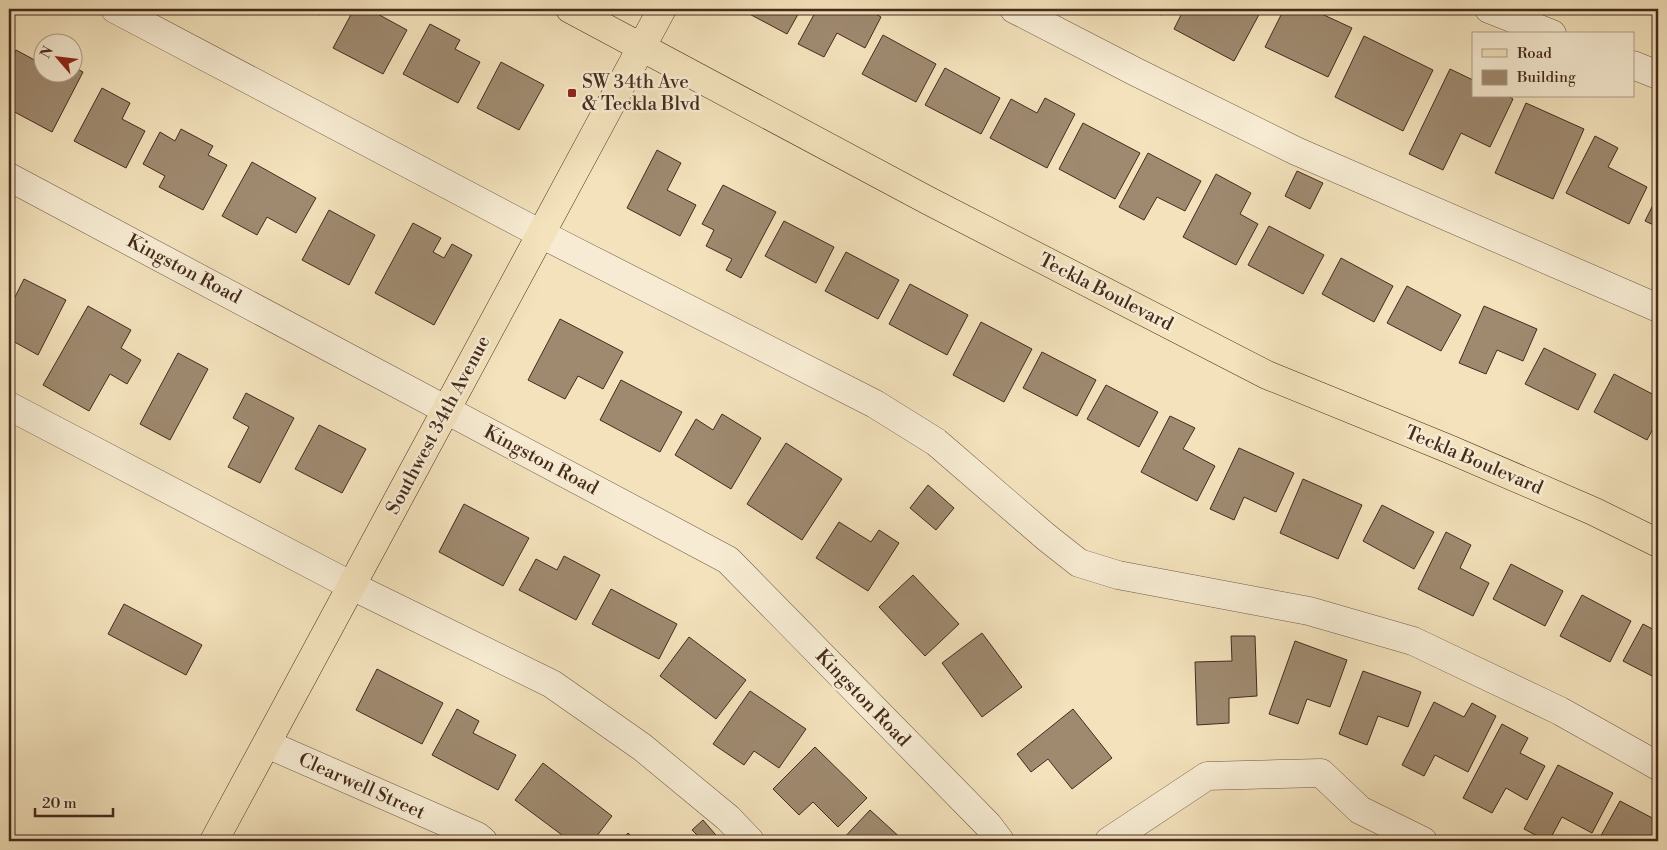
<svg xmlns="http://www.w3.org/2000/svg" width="1667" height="850" viewBox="0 0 1667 850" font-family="'Libre Bodoni',serif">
  <rect width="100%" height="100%" fill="#f3e2bc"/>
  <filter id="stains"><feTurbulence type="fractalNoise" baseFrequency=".004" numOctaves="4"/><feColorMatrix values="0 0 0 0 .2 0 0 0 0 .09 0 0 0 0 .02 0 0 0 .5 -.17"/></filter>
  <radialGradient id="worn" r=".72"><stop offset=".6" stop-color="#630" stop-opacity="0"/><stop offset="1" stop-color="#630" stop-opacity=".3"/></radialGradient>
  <!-- building -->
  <path fill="#9f8a70" stroke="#452a1d" d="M309 9H323L320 15Z
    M354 9H376L374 12 407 30 383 74 333 48Z
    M740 9H801L787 34Z
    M817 9H867L881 17 865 48 837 33 824 57 798 44Z
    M1149 9H1164L1161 15Z
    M1184 9H1262L1234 61 1174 29Z
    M1284 9H1311L1352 28 1328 77 1265 47Z
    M430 24 460 40 455 49 480 62 458 103 403 74Z
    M883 35 936 64 916 102 862 74Z
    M1364 36 1433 70 1403 131 1335 97Z
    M16 50 42 64V72H72V66L83 72 52 132 9 109V64Z
    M501 62 544 85 519 130 477 108Z
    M945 68 1000 98 981 134 925 105Z
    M1450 69 1473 80V96H1508L1513 99 1490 147 1461 133 1443 170 1409 154Z
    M102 88 130 103 122 119 145 131 126 168 74 141Z
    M1045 98 1075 114 1047 168 990 138 1011 99 1037 113Z
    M1526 103 1584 129 1553 199 1495 173Z
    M1083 123 1140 153 1115 199 1059 169Z
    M181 129 213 146 208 155 227 165 203 210 159 187 165 176 143 164 160 132 175 141Z
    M1595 136 1618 148 1608 167 1647 187 1629 224 1566 193Z
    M657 150 681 163 667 190 696 205 680 236 627 208Z
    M1148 153 1201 181 1185 211 1157 197 1144 220 1119 207Z
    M252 162 316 198 296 233 267 217 257 235 222 216Z
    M1297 171 1323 183 1310 209 1285 196Z
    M1216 174 1251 193 1240 214 1258 224 1236 265 1183 237Z
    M723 185 776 212 741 278 726 270 732 259 706 246 714 230 702 224Z
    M1658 195V227L1645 221Z
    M329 210 375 235 349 285 302 260Z
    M784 221 834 247 816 283 765 256Z
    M413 223 441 238 433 252 444 258 452 244 472 255 434 325 375 293Z
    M1269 226 1324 255 1303 294 1248 265Z
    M846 252 899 280 878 319 825 291Z
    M1341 258 1393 286 1374 322 1322 294Z
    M24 279 66 300 38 355 9 339V309Z
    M910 284 968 315 947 355 889 324Z
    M1407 286 1461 315 1441 351 1387 323Z
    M88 306 131 330 121 348 141 360 127 384 110 374 89 411 43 385Z
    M1484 306 1537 329 1523 361 1497 350 1486 374 1459 363Z
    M560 319 623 352 603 389 578 376 565 399 528 380Z
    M981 322 1032 349 1004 402 953 375Z
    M1544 348 1596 374 1578 410 1525 384Z
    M1042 352 1096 380 1077 416 1023 388Z
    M178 353 208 369 170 440 140 424Z
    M1614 374 1658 397V419L1647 440 1594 412Z
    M621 380 682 412 660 452 600 420Z
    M1106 385 1158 412 1139 447 1087 419Z
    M246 393 294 418 260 483 228 467 249 427 233 418Z
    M722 414 761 438 731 489 675 455 696 419 713 430Z
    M1170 416 1195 428 1183 449 1215 466 1197 501 1141 472Z
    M319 425 366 449 342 493 295 469Z
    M786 443 842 479 802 540 747 504Z
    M1239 448 1294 473 1276 512 1244 497 1234 520 1210 509Z
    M1303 479 1362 505 1338 559 1280 533Z
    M928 485 954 508 936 530 910 508Z
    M464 504 529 538 503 586 439 552Z
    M1382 505 1434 532 1414 569 1363 541Z
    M839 522 871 542 879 530 899 543 868 591 816 558Z
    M1446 532 1471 545 1460 568 1489 583 1473 616 1418 589Z
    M564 556 600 575 576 620 519 590 536 559 557 570Z
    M1511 564 1563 591 1545 626 1493 599Z
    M913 575 959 624 925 656 879 607Z
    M611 589 677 624 659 659 592 624Z
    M1582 595 1631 621 1610 662 1560 636Z
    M124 604 202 645 186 675 108 634Z
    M1643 624 1658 632V673L1657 672 1654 677 1623 661Z
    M982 633 1022 687 982 717 942 663Z
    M1231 636H1255L1257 696 1229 698V723L1197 725 1195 662 1232 661Z
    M689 637 746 680 716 719 660 676Z
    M1295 641 1347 660 1330 707 1307 699 1298 724 1269 714Z
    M377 669 443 703 422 744 356 710Z
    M1363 671 1421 692 1408 727 1378 716 1367 745 1339 734Z
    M750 691 806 729 779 768 754 751 744 765 713 744Z
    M1434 702 1464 717 1472 703 1496 716 1468 772 1435 755 1424 776 1402 765Z
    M457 709 479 721 473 733 516 755 498 790 432 755Z
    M1073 709 1112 758 1072 789 1048 759 1031 772 1017 754Z
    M1502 724 1528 738 1520 753 1545 766 1527 800 1506 788 1492 813 1463 798Z
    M815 747 867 798 838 827 813 802 799 815 773 789Z
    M543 763 612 816 593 841H570L515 800Z
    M1558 765 1613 793 1592 833 1562 817 1549 841H1547L1524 829Z
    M1620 801 1658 821V841H1598Z
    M870 810 904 841H841Z
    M703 820 721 841H694L699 837 692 830Z
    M628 833 637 841H621Z
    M285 836 294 841H282Z"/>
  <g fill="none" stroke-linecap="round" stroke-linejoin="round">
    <defs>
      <path id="minor" d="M115 9 541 234 875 404 936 442 1046 537 1079 563 1118 575 1309 611 1413 641 1560 711 1658 766
        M1014 9 1136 72 1296 151 1658 308
        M1489 9 1552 34
        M1633 65 1658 75
        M9 177 728 560 988 825 1000 841
        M9 406 352 586 552 684 642 747 728 818 750 841
        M267 744 477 836 483 841
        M1109 841 1207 776 1321 773 1360 810 1423 841"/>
      <path id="major" d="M570 9 929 201 1267 375 1449 449 1593 511 1658 543
        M214 841 662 9"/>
    </defs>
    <!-- minor casing -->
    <use href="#minor" stroke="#705845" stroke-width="29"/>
    <!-- major casing -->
    <use href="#major" stroke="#452a1d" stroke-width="29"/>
    <!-- minor -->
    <use href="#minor" stroke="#f7ecd3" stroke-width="28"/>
    <!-- major -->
    <use href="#major" stroke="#f3e2bc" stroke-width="28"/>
  </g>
  <!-- markers -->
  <rect fill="#8f2418" stroke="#f7ecd3" stroke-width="2" x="567" y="88" width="10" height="10" rx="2.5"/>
  <g text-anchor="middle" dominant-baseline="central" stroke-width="5" stroke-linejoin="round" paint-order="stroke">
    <!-- poi labels -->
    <g font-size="19" fill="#452a1d" stroke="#f7ecd3" text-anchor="start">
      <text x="582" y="82">SW 34th Ave<tspan x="582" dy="22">&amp; Teckla Blvd</tspan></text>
    </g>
    <!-- street labels -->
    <g font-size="19" fill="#452a1d" stroke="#f7ecd3">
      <text transform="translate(184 269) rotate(28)">Kingston Road</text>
      <text transform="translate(1106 292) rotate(27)">Teckla Boulevard</text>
      <text transform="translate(438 425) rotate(-62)">Southwest 34th Avenue</text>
      <text transform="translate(541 460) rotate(28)">Kingston Road</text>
      <text transform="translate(1474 460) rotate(23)">Teckla Boulevard</text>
      <text transform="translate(863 698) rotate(46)">Kingston Road</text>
      <text transform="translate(362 786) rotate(24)">Clearwell Street</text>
    </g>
  </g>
  <!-- margin -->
  <rect width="1667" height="850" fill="none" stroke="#f3e2bc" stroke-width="30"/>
  <rect x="10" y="10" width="1647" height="830" fill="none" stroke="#452a1d" stroke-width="2.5"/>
  <rect x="15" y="15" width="1637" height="820" fill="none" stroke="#452a1d"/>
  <!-- legend -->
  <rect x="1472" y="32" width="162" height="65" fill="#f7ecd3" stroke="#b09e8a"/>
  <rect x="1482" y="49" width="25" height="8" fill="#f3e2bc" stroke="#b09e8a"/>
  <text x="1517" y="58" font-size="15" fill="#452a1d">Road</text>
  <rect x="1482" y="70" width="25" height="15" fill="#9f8a70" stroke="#b09e8a"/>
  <text x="1517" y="82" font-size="15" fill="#452a1d">Building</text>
  <!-- north arrow -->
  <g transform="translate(58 58) rotate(298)"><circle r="24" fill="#f7ecd3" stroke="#b09e8a"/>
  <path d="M0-4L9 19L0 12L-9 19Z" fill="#8f2418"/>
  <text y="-8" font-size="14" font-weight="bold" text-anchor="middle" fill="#452a1d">N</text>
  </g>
  <!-- scale -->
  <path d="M35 808v8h78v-8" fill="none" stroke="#452a1d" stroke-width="2.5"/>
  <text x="42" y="808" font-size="15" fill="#452a1d" stroke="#f7ecd3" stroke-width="4" paint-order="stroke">20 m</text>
  <rect width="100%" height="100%" filter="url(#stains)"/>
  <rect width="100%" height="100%" fill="url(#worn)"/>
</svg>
